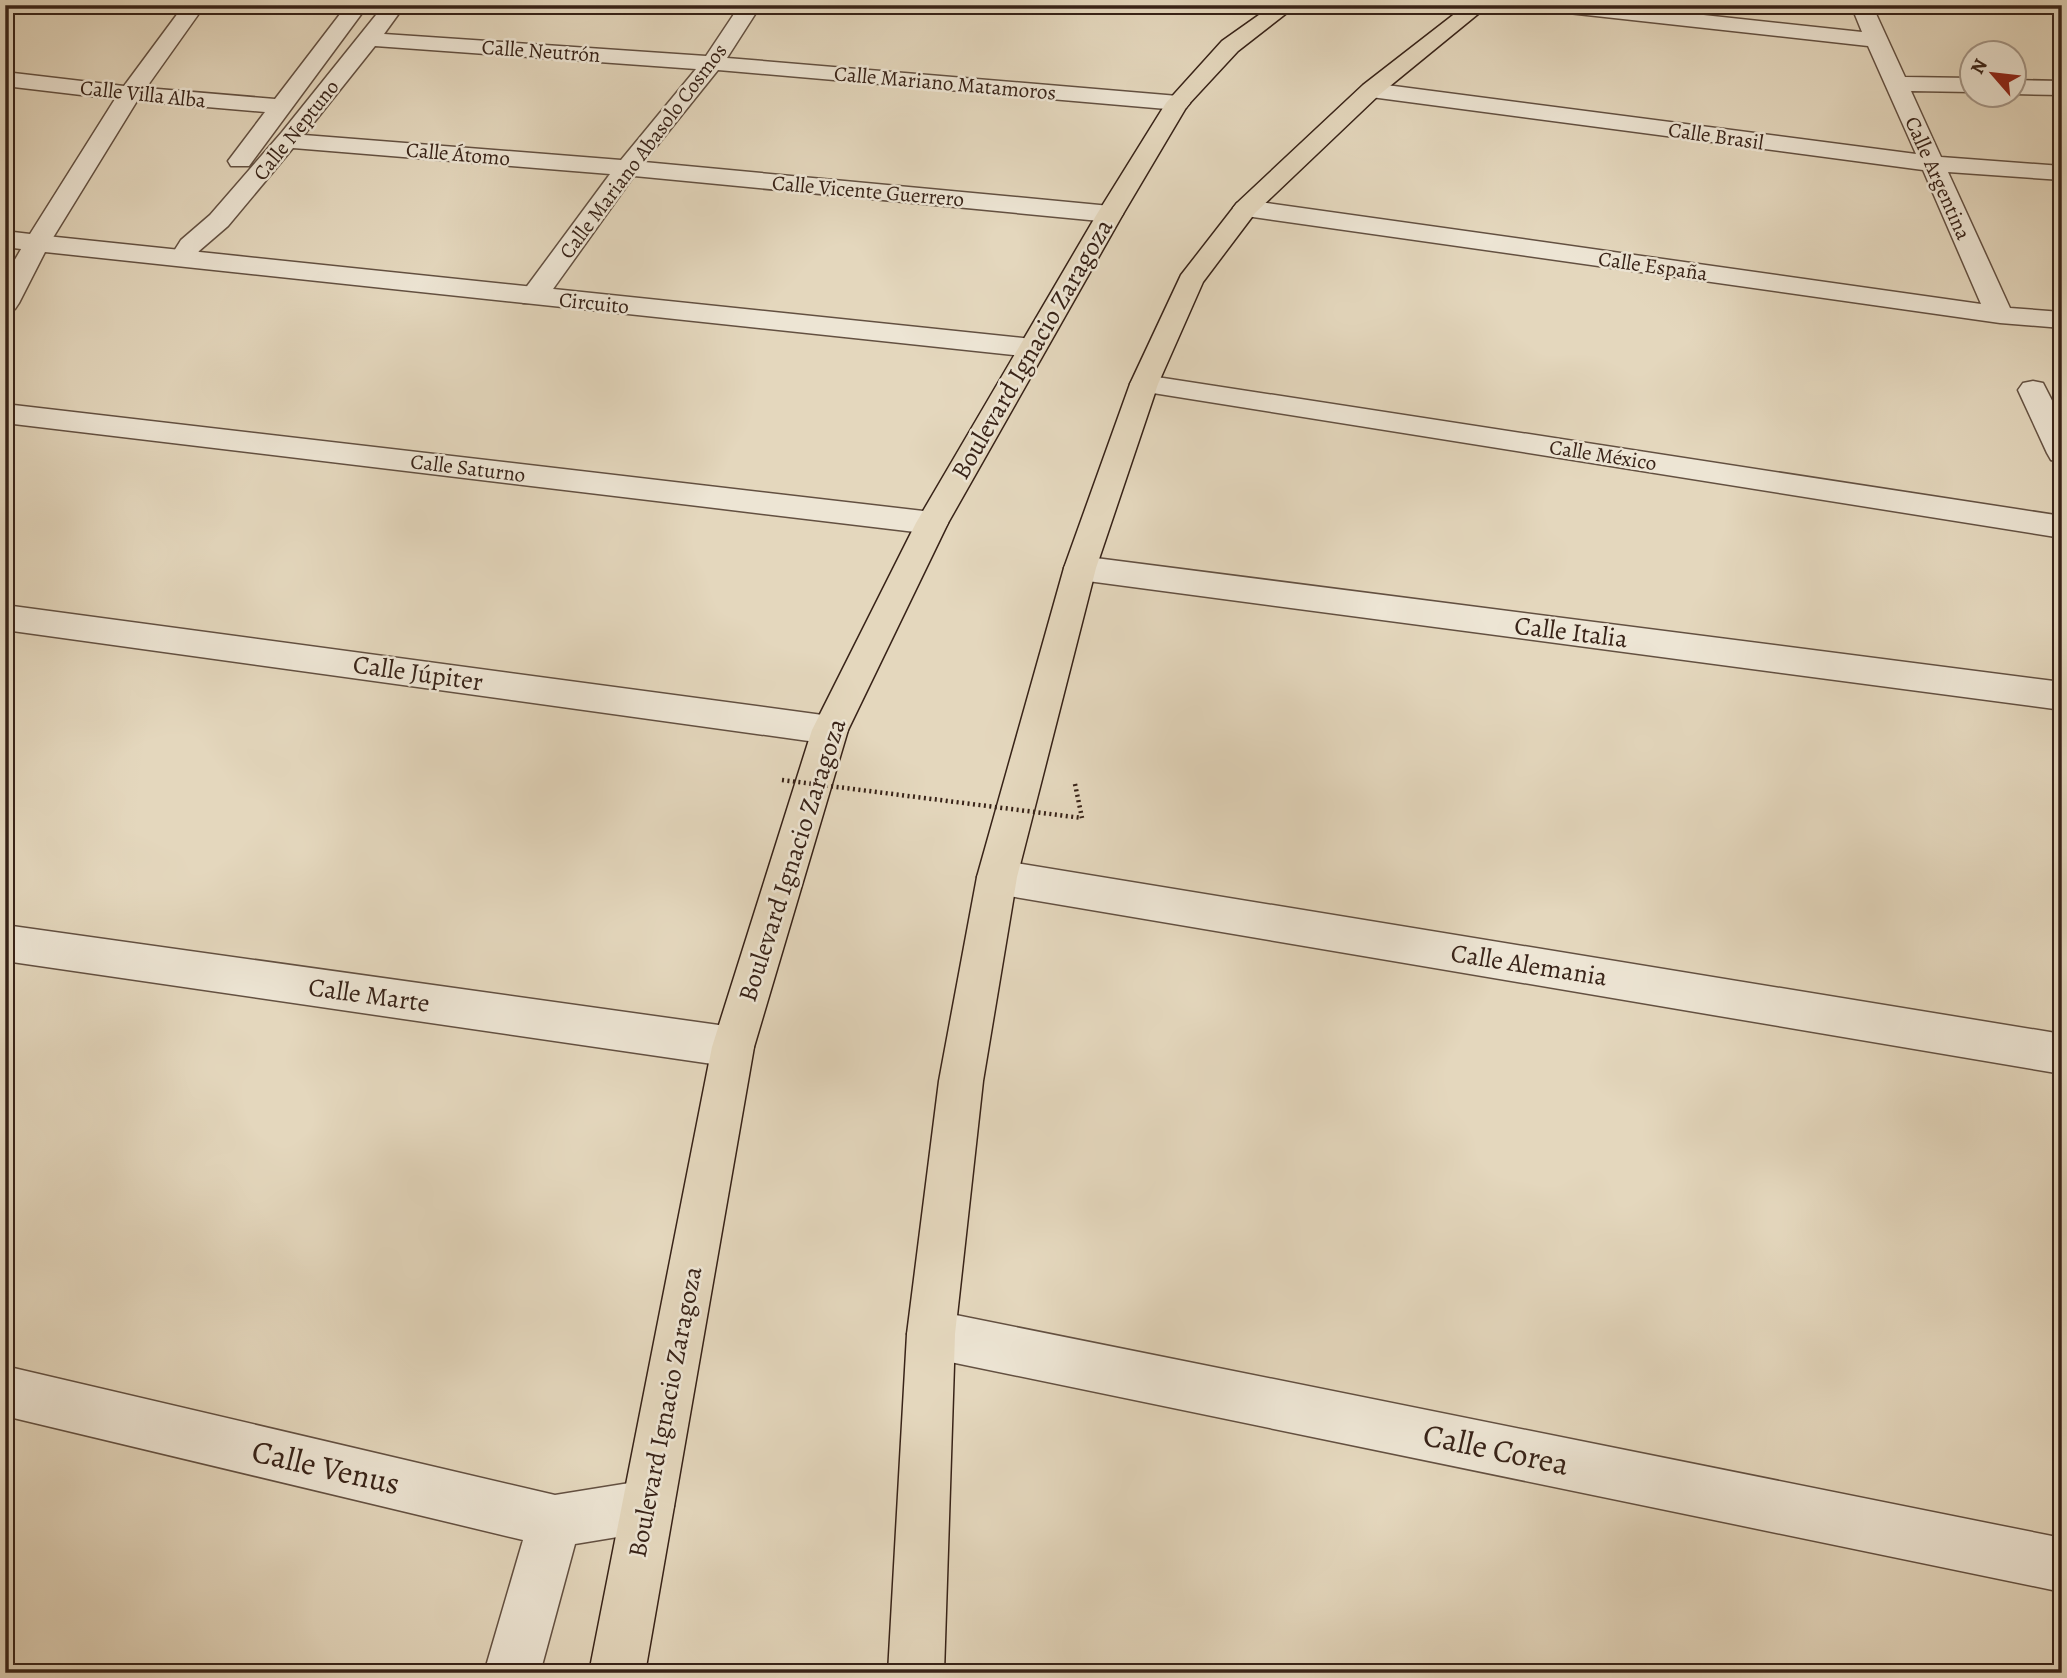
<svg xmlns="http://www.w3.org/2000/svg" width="2067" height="1678" viewBox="0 0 2067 1678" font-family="Alegreya,serif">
  <rect width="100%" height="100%" fill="#e4d7bd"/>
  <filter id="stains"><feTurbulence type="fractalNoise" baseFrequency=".00286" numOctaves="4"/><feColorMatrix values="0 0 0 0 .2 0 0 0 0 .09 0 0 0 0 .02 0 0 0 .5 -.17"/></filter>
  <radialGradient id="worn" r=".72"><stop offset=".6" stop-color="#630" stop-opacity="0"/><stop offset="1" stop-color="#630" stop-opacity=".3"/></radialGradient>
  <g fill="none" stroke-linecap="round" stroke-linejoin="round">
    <defs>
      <path id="minor" d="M184 5H205L146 88 275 99 347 5H368L249 166H231L228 161 265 112 137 101 46 249 37 251 5 247V231L30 234 115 99 5 86V72L124 86Z
        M384 5H405L384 34 706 56 740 5H761L727 58 1178 96 1186 98 1190 103 1186 108 1178 110 718 70 644 162 1110 206 1119 209 1123 214 1119 219 1110 222 634 176 543 303H523L519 297 610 174 293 148 228 226 199 251 191 265H173L169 259 181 240 210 215 282 132ZM375 46 696 69 621 160 304 135Z
        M1540 5H1611L1862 32 1851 5H1872L1905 77 1972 78V92L1911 91 1941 157 2062 166V180L1948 172 2010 308 2062 312V328L2000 323 1246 216 1237 213 1233 208 1237 203 1246 200 1981 304 1923 170 1371 97 1360 90 1371 83 1916 154 1868 46 1550 11Z
        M2014 80 2062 81V95L2014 94Z
        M2033 381 2043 383 2062 420V463L2051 460 2047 453 2018 390 2023 383Z
        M5 404 932 512 943 515 948 523 943 531 932 534 5 423Z
        M1080 556 2062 682V710L1080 580 1068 576 1064 568 1068 560Z
        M5 605 830 716 843 720 848 730 843 740 830 744 5 630Z
        M997 860 2062 1034V1074L997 894 983 889 977 877 983 865Z
        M5 925 733 1027 748 1033 754 1047 748 1061 733 1067 5 961Z
        M931 1310 2062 1538V1592L931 1358 914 1351 907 1334 914 1317Z
        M5 1366 555 1495 648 1480 667 1487 674 1506 667 1525 648 1532 575 1544 540 1673H484L523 1540 5 1416Z"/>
      <path id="tertiary" d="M37 235 1032 339 1042 342 1046 348 1042 354 1032 357 45 252 19 303 15 309 5 311V277L28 237Z
        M1144 375 2062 516V538L1134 390 1130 384 1134 378Z"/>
      <path id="primary" d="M1273 5H1297L1238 51 1187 106 1123 214 948 523 848 730 754 1047 645 1673H589L712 1047 812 730 916 523 1097 214 1166 103 1222 41Z
        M1466 5H1489L1379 95 1255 213 1203 282 1158 384 1096 568 1017 877 983 1081 955 1334 944 1673H888L907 1334 939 1081 977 877 1064 568 1130 384 1181 275 1237 203 1363 85Z"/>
    </defs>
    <!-- minor casing -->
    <use href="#minor" stroke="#635041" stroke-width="3"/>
    <!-- tertiary casing -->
    <use href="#tertiary" stroke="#635041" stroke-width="3"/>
    <!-- primary casing -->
    <use href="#primary" stroke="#382318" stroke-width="3"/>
    <!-- path -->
    <path stroke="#382318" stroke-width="4.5" stroke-dasharray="2 3.5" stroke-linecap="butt" d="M1075 784 1082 818"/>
    <!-- minor -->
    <use href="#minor" fill="#ede5d4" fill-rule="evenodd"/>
    <!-- tertiary -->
    <use href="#tertiary" fill="#ede5d4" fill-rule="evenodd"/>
    <!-- primary -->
    <use href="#primary" fill="#e4d7bd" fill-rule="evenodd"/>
    <!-- path-bridge -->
    <path stroke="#382318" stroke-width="4.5" stroke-dasharray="2 3.5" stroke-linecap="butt" d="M782 780 1082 818"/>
  </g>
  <g text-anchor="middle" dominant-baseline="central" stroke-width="5" stroke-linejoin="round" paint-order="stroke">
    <!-- far-street labels -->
    <g font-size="21" fill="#382318" stroke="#ede5d4">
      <text transform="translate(541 51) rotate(4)">Calle Neutrón</text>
      <text transform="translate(945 83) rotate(5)">Calle Mariano Matamoros</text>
      <text transform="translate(143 94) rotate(6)">Calle Villa Alba</text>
      <text transform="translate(296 130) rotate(-51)">Calle Neptuno</text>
      <text transform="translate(1716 136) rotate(8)">Calle Brasil</text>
      <text transform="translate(643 151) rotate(-53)">Calle Mariano Abasolo Cosmos</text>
      <text transform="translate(458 154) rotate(5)">Calle Átomo</text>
      <text transform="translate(1938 178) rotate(66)">Calle Argentina</text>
      <text transform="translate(868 191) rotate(5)">Calle Vicente Guerrero</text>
      <text transform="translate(1653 266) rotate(8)">Calle España</text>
      <text transform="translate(594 303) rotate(6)">Circuito</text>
      <text transform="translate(1603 455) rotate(9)">Calle México</text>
      <text transform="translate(468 468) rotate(7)">Calle Saturno</text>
    </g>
    <!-- street labels -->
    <g font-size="26" fill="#382318" stroke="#ede5d4">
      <text transform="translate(1032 349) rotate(-60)">Boulevard Ignacio Zaragoza</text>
      <text transform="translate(1571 632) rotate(7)">Calle Italia</text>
      <text transform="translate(418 673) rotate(8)">Calle Júpiter</text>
      <text transform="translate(792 860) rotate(-72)">Boulevard Ignacio Zaragoza</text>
      <text transform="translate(1529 965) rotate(9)">Calle Alemania</text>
      <text transform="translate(369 995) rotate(8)">Calle Marte</text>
      <text transform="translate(665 1412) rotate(-79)">Boulevard Ignacio Zaragoza</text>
    </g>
    <!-- near-street labels -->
    <g font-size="32" fill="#382318" stroke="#ede5d4">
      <text transform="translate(1496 1449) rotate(12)">Calle Corea</text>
      <text transform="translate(326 1467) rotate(13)">Calle Venus</text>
    </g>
  </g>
  <!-- margin -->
  <rect width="2067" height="1678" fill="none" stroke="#e4d7bd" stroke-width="28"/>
  <rect x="7" y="7" width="2053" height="1664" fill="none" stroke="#382318" stroke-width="3.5"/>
  <rect x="14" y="14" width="2039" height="1650" fill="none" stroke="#382318" stroke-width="2"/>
  <!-- north arrow -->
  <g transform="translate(1993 74) rotate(298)"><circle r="33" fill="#ede5d4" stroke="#a59789" stroke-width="2"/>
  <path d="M0-5L12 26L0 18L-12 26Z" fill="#8f2418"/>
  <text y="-10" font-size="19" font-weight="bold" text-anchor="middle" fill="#382318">N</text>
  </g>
  <rect width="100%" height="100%" filter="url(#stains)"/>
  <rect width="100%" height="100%" fill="url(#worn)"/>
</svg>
